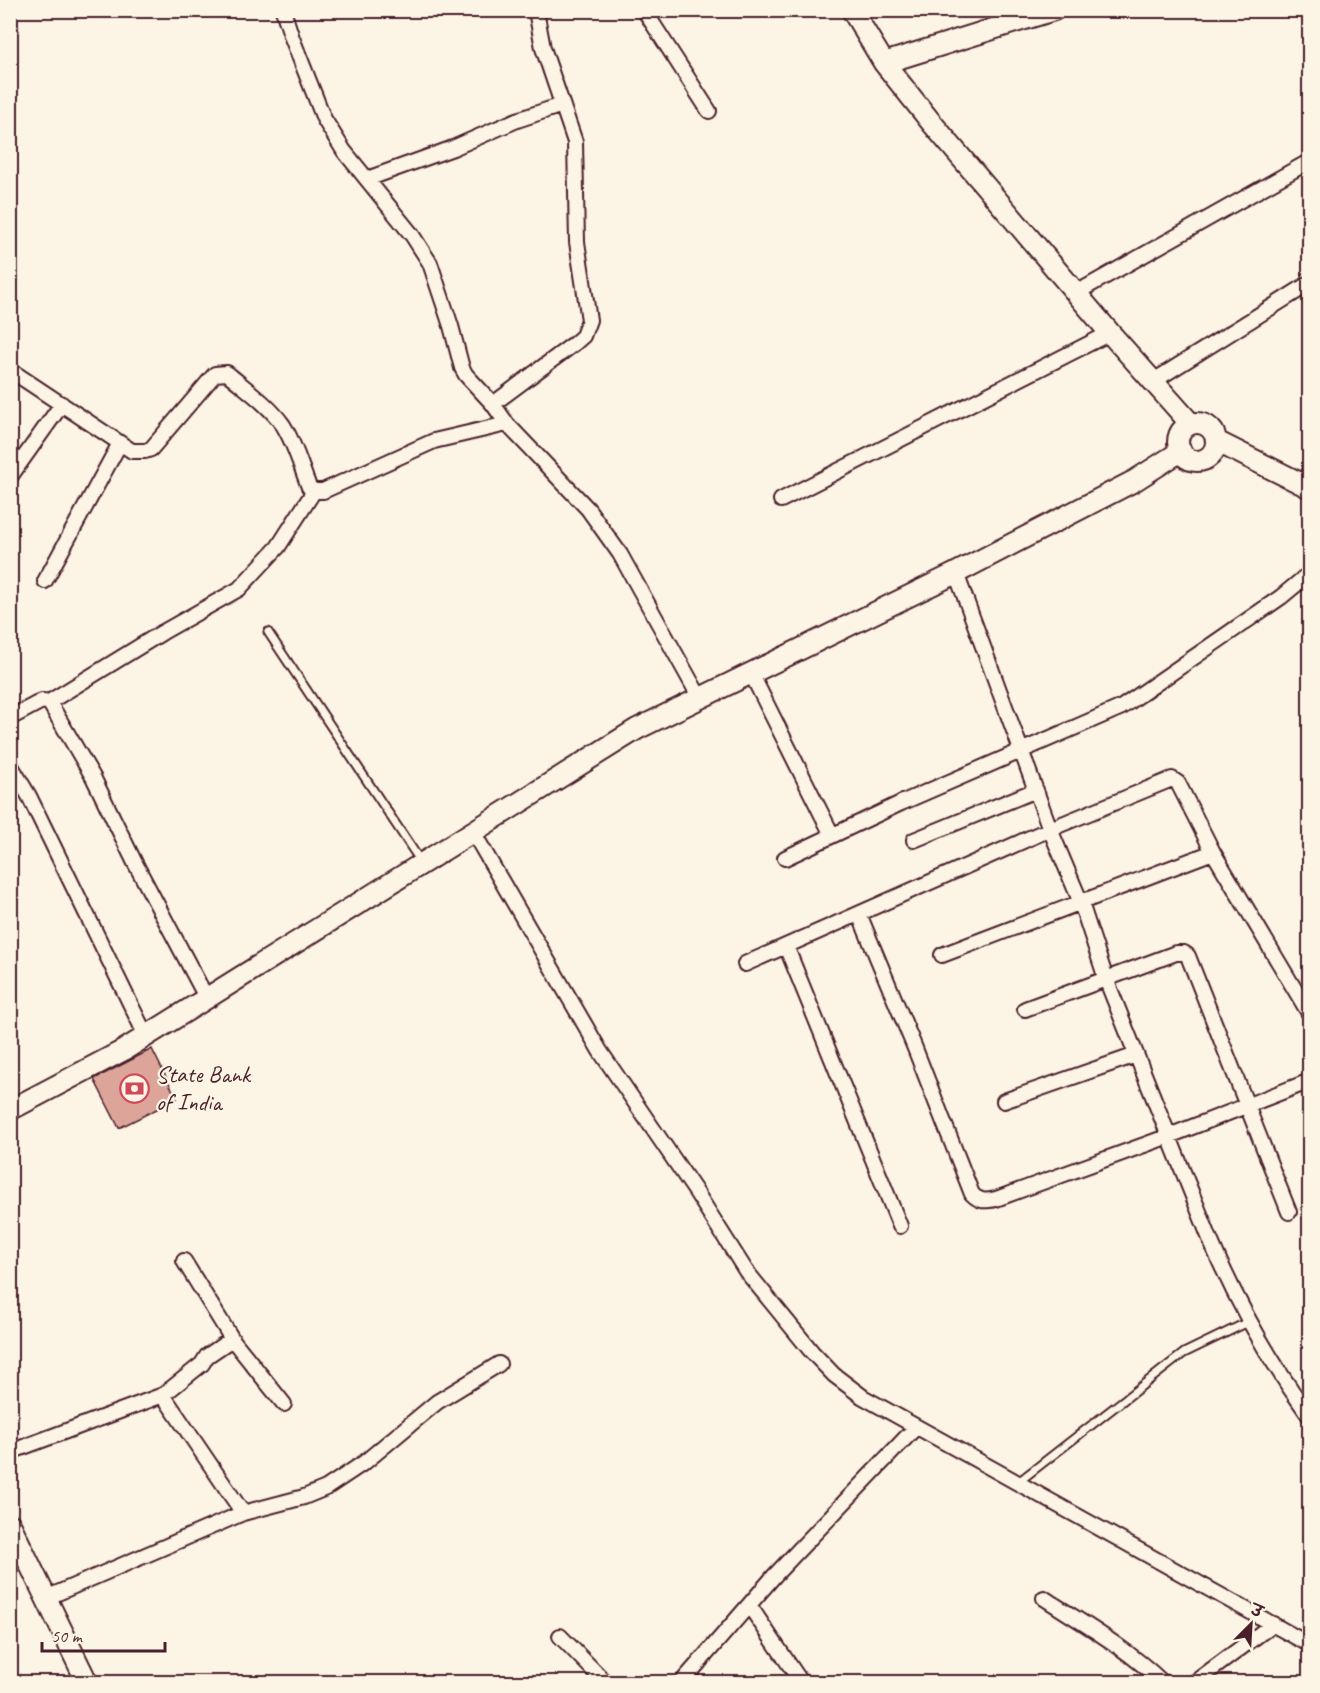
<svg xmlns="http://www.w3.org/2000/svg" width="1320" height="1693" viewBox="0 0 1320 1693" font-family="Caveat,'Playpen Sans Deva',sans-serif">
  <rect width="100%" height="100%" fill="#fcf5e5"/>
  <filter id="ink" filterUnits="userSpaceOnUse"><feTurbulence type="fractalNoise" baseFrequency=".0167" numOctaves="2"/><feDisplacementMap in="SourceGraphic" scale="12" xChannelSelector="R" yChannelSelector="G"/><feConvolveMatrix kernelMatrix="1 2 1 2 8 2 1 2 1" color-interpolation-filters="sRGB"/></filter>
  <g filter="url(#ink)">
    <!-- building -->
    <path fill="#dda499" stroke="#4a1f2b" stroke-width="1.5" d="M152 1049 177 1099 119 1128 94 1079Z"/>
    <g fill="none" stroke-linecap="round" stroke-linejoin="round">
      <defs>
        <path id="lane" d="M268 632 421 862
          M1017 1483 1184 1353 1250 1321"/>
        <path id="street" d="M283 10 292 38 324 119 344 151 412 235 430 263 451 326 462 368 466 375 493 404 507 424
          M644 10 709 111
          M367 179 453 148 517 120 562 105
          M1076 293 1310 161
          M10 370 132 451H145L151 449 215 374 227 373C246 389 269 405 283 425 295 444 301 467 309 487L314 491H323L434 441 507 424 588 509 620 554 700 698
          M1152 382 1310 283
          M493 404 575 343 583 336 589 320 577 242 575 142 543 48 537 16 538 10
          M10 477 62 404
          M781 500 1110 333
          M956 573 1050 829 1081 903 1106 979 1212 1244C1238 1305 1271 1363 1310 1417
          M45 581 120 443
          M751 673 832 835
          M49 702 163 632 239 589 278 547 314 491
          M10 718 42 701 49 702 93 777 135 863 207 999
          M10 764 29 796 146 1036
          M473 832 600 1051 696 1192 746 1271 812 1352 834 1375 863 1397 1310 1645
          M914 840 1036 790
          M785 858 901 803 1122 707 1281 597 1310 573
          M859 914 914 1046 972 1194C980 1202 985 1201 996 1199L1169 1136 1310 1081
          M786 946 900 1226
          M942 955 1213 852
          M745 964 1050 829 1172 779 1178 783 1213 852 1310 1015
          M1025 1009 1176 953H1184L1188 956 1289 1212
          M1004 1101 1136 1055
          M184 1261 232 1339 284 1404
          M163 1395 243 1513
          M10 1452 163 1395 202 1364 207 1356 232 1339
          M46 1598 243 1513 304 1497 326 1488 365 1462 437 1402 499 1364
          M1044 1598C1084 1624 1128 1649 1162 1682
          M749 1605 801 1682
          M560 1636 605 1682
          M682 1682 775 1575 916 1427
          M1195 1682 1273 1624"/>
        <path id="secondary" d="M852 10 884 63 931 122 1110 333 1191 424
          M884 63 1054 10
          M1178 442a19 19 0 1 1 38 0a19 19 0 1 1-38 0Z
          M1216 441 1310 488
          M10 1110 124 1050 637 729 956 573 1134 481 1181 451
          M10 1524 87 1682"/>
      </defs>
      <!-- lane casing -->
      <use href="#lane" stroke="#4a1f2b" stroke-width="11"/>
      <!-- street casing -->
      <use href="#street" stroke="#4a1f2b" stroke-width="18"/>
      <!-- secondary casing -->
      <use href="#secondary" stroke="#4a1f2b" stroke-width="24"/>
      <!-- lane -->
      <use href="#lane" stroke="#fcf5e5" stroke-width="7"/>
      <!-- street -->
      <use href="#street" stroke="#fcf5e5" stroke-width="14"/>
      <!-- secondary -->
      <use href="#secondary" stroke="#fcf5e5" stroke-width="20"/>
    </g>
  </g>
  <!-- icons -->
  <defs>
    <symbol id="bank-ring" viewBox="-11 -11 22 22"><circle r="9.5" fill="#fcf5e5" stroke="#d1495b" stroke-width="1.5"/><path d="M-6-4H6V4H-6ZM0-2.3a2.3 2.3 0 1 0 0 4.6a2.3 2.3 0 1 0 0-4.6Z" fill="#d1495b"/></symbol>
  </defs>
  <g fill-rule="evenodd">
    <use href="#bank-ring" x="118" y="1072" width="33" height="33"/>
  </g>
  <g text-anchor="middle" dominant-baseline="central" stroke-width="4.5" stroke-linejoin="round" paint-order="stroke">
    <!-- poi labels -->
    <g font-size="24" fill="#4a1f2b" stroke="#fcf5e5" text-anchor="start">
      <text x="156" y="1074">State Bank<tspan x="156" dy="28">of India</tspan></text>
    </g>
  </g>
  <!-- margin -->
  <rect width="1320" height="1693" fill="none" stroke="#fcf5e5" stroke-width="36"/>
  <rect x="18" y="18" width="1284" height="1657" fill="none" stroke="#4a1f2b" stroke-width="2" filter="url(#ink)"/>
  <!-- north arrow -->
  <g transform="translate(1251 1624) rotate(24)" stroke="#fcf5e5" stroke-width="4.5" paint-order="stroke">
  <path d="M0-4.5L10 22L0 15L-10 22Z" fill="#4a1f2b"/>
  <text y="-9" font-size="16" font-weight="bold" text-anchor="middle" fill="#4a1f2b">उ</text>
  </g>
  <!-- scale -->
  <path d="M42 1642v9h123v-9" fill="none" stroke="#4a1f2b" stroke-width="3"/>
  <text x="51" y="1642" font-size="18" fill="#4a1f2b" stroke="#fcf5e5" stroke-width="4.5" paint-order="stroke">50 m</text>
</svg>
